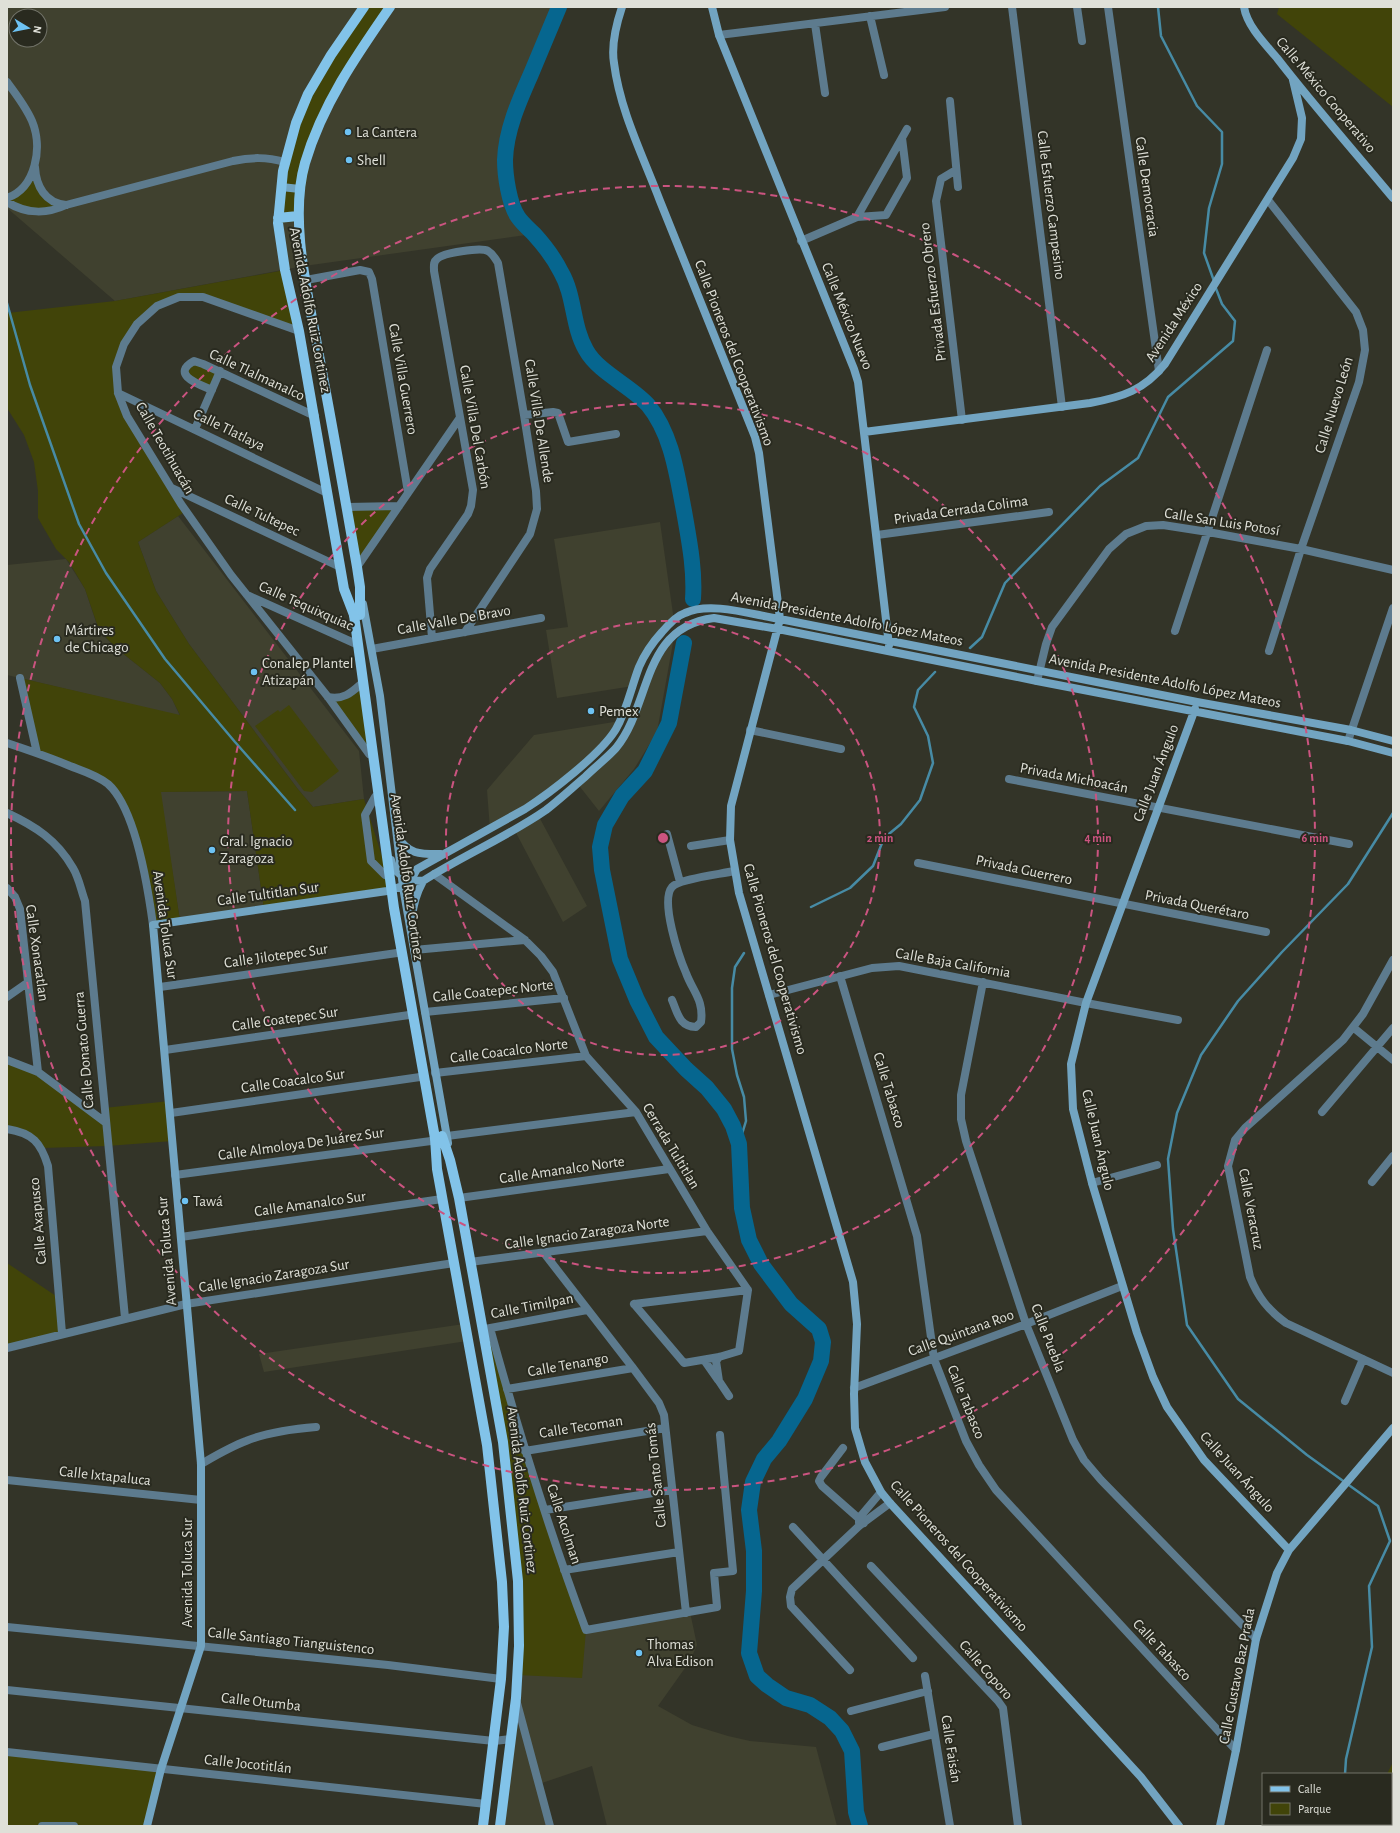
<svg xmlns="http://www.w3.org/2000/svg" width="1400" height="1833" viewBox="0 0 1400 1833" font-family="'Alegreya Sans',sans-serif">
  <rect width="100%" height="100%" fill="#333428"/>
  <!-- built -->
  <path fill="#40412f" fill-rule="evenodd" d="M7 7H559L517 106 509 134 505 159 507 188 517 216 533 234 304 266 115 301 7 208ZM16 16H40V40H16Z
    M178 516 359 751 364 799 313 807 297 788 189 644 156 591 138 542Z
    M660 522 674 621 652 643 633 686 557 698 546 630 568 627 554 539Z
    M66 559 85 589 99 631 116 648 160 683 172 699 180 716 7 675V565Z
    M674 637 657 732 634 769 599 811 577 783 616 748 651 668Z
    M620 721 615 731 562 782 490 829 487 790 534 735Z
    M247 791 264 909 180 921 160 792Z
    M538 815 587 906 563 922 514 829Z
    M464 1324 467 1341 264 1372 259 1354Z
    M690 1612 697 1645 690 1661 658 1706 692 1725 728 1736 750 1741 816 1747 837 1826H607L592 1766 539 1784 550 1826H500L517 1675 586 1630Z"/>
  <!-- green -->
  <path fill="#414409" d="M364 7H390L315 135 299 221 278 223 296 123Z
    M1279 7H1393V107L1277 14Z
    M31 175 41 190 66 205 25 210 7 198Z
    M285 270 299 331 221 303 179 297 137 324 116 367 118 393 186 511 138 542 156 591 189 644 297 788 313 807 364 799 384 863 387 891 264 909 247 791 161 792 180 921 153 925 127 813 107 784 37 753 20 678 180 715 172 699 160 683 116 648 99 630 85 589 69 562 56 549 38 518V491L34 462 24 435 7 408V313L115 301Z
    M194 361 220 371 212 390 189 380 188 364Z
    M399 506 357 567 347 507Z
    M361 684 369 754 328 697 337 698Z
    M289 705 339 771 312 792 304 791 255 726 278 710 280 712Z
    M7 1060 38 1072 105 1122 104 1108 170 1101 173 1141 107 1146 42 1148 40 1144 7 1129Z
    M7 1263 59 1298 62 1333 7 1347Z
    M490 1328 586 1630 582 1678 517 1675 518 1581 482 1330Z
    M7 1752 161 1769 147 1826H7Z
    M1393 1762V1816L1391 1814V1774H1387Z"/>
  <g fill="none" stroke-linecap="round" stroke-linejoin="round">
    <!-- stream -->
    <path stroke="#478ba5" stroke-width="2.5" d="M1158 7 1161 36 1197 106 1222 132V164L1209 208 1204 253 1214 281
      M7 303 30 385 79 524 106 573 165 659 235 742 295 810
      M970 648 982 637 1005 583 1100 486 1138 458 1168 397 1233 341 1235 321 1222 304 1215 286
      M811 907 850 888 873 866 884 838 901 824 920 800 933 763 928 736 914 707 918 690 935 672
      M739 1144 746 1121 744 1097 737 1075 732 1049V988L735 967 744 953
      M1345 1774 1346 1759 1372 1647 1369 1586 1390 1541 1378 1506 1307 1455 1238 1399 1187 1325 1173 1229 1168 1159 1177 1113 1201 1055 1238 1001 1282 952 1348 884 1393 813
      M1343 1826V1824"/>
    <!-- river -->
    <path stroke="#06668f" stroke-width="16" d="M559 7C550 29 540 52 531 74 519 101 506 130 505 160 505 175 509 204 518 217 522 223 529 229 534 234 544 245 554 258 561 272 575 296 572 326 586 350 598 372 631 386 648 405 672 434 677 475 684 511 689 540 695 569 693 599
      M684 643 669 723 645 771 622 796 605 825 600 847 602 870 620 959 637 1000 656 1037 686 1069 707 1088 724 1109 733 1126 739 1144 742 1208 749 1240 761 1264 791 1304 819 1329 823 1342 821 1361 805 1399 779 1441 764 1459 753 1482 749 1510 754 1551V1591L749 1653 757 1676 767 1685 786 1698 810 1705 830 1718 842 1731 852 1751 856 1812 860 1826"/>
    <!-- street -->
    <path stroke="#5d7b8e" stroke-width="8" d="M1012 7 1062 407
      M1077 7 1082 41
      M1108 7 1159 371
      M870 16 884 75
      M815 24 825 93
      M719 35 945 7
      M7 82C16 94 26 107 32 121 43 147 36 188 7 198
      M950 101 958 187
      M35 167C36 186 45 203 66 205
      M956 170 941 179 936 201 962 420
      M1268 200 1356 312 1363 330 1365 350 1359 382 1301 549 1269 651
      M7 202C26 214 47 214 66 205L233 161C252 157 266 157 285 162
      M857 217 907 129
      M801 241 857 217 886 215 907 178 902 138
      M306 280 360 270 369 272 372 279 408 492
      M299 331 203 297H179L157 306 137 324 124 344 116 367 118 393 127 416 181 504 231 575 328 697 369 754
      M212 390C201 385 169 375 194 361L203 364 315 416
      M118 393 327 493
      M524 415 553 412 558 413 568 442 616 434
      M195 429 220 371
      M172 488 340 567
      M347 507 399 506
      M877 535 1049 512
      M357 567 459 419
      M247 595 354 643
      M1175 631 1267 350
      M432 638 427 578 430 569 468 514 471 506 473 490 434 271C434 266 433 262 437 259 442 253 481 247 488 251 493 254 495 258 498 263L524 415 536 491 537 509 530 534 465 632
      M372 649 541 618
      M20 678 37 753
      M1037 681 1046 644 1052 627 1109 549 1126 534 1146 526 1163 525 1208 532 1301 549 1393 570
      M328 697C343 700 351 693 361 684
      M750 730 841 749
      M1348 741 1393 608
      M7 743C28 750 49 757 70 766 83 771 97 775 108 784 136 809 148 888 153 925
      M1009 779 1349 844
      M375 797 365 815 371 861 385 875
      M7 813C35 826 57 840 73 868 79 878 81 890 85 901L125 1318
      M667 834 680 882
      M691 846 730 840
      M918 863 1266 932
      M434 874 525 940 541 956 553 972 586 1056 636 1112 707 1231 748 1290 739 1351 719 1357 684 1363 634 1304
      M7 888 15 897 20 909 38 1072
      M414 950 525 940
      M1393 960 1363 1014 1343 1040 1245 1128 1235 1140 1228 1166 1250 1277C1258 1297 1268 1310 1286 1323L1393 1373
      M840 976 917 1236 934 1359 966 1441 979 1465 996 1490 1236 1750
      M983 982 961 1095V1119L966 1141 1026 1324 1073 1440 1084 1460 1101 1480 1256 1639
      M160 987 397 953
      M769 995 872 968 899 966 1086 1003 1178 1020
      M7 997 27 983
      M672 1000C678 1014 679 1026 696 1027L701 1022C704 1000 693 992 686 973 679 957 660 901 672 887 678 879 722 874 734 871
      M425 1012 564 998
      M1354 1028 1393 1060
      M165 1050 409 1015
      M7 1060 38 1072 105 1122
      M435 1073 586 1056
      M1322 1112 1393 1028
      M171 1113 420 1077
      M7 1129C33 1133 41 1143 48 1166L62 1333
      M447 1136 636 1112
      M175 1175 431 1141
      M1372 1182 1393 1156
      M1092 1183 1157 1165
      M459 1198 669 1169
      M181 1237 442 1199
      M544 1253 633 1368 659 1403 664 1415 686 1613
      M470 1262 707 1231
      M634 1304 748 1290
      M490 1328C518 1430 549 1531 586 1630L717 1607 714 1573 733 1571 720 1435
      M485 1329 587 1310
      M7 1348 186 1304 454 1263
      M719 1357 716 1361 719 1381 729 1396
      M704 1360 718 1380
      M854 1388 1026 1324 1122 1286
      M507 1389 633 1368
      M1345 1401 1363 1359
      M843 1448 821 1477 819 1481 822 1486 864 1523
      M525 1451 665 1428
      M201 1464C215 1456 230 1447 246 1441 268 1432 292 1429 316 1427
      M7 1480 201 1500
      M545 1510 672 1490
      M859 1523V1518L881 1492
      M793 1527 913 1658
      M871 1566 998 1701 1003 1708 1018 1826
      M564 1570 679 1552
      M7 1627 388 1665 501 1679
      M850 1670 791 1606 790 1597 792 1589 859 1526 890 1503
      M925 1676 950 1826
      M7 1690 494 1741 511 1739
      M517 1703 550 1826
      M851 1711 928 1691
      M882 1747 934 1734
      M7 1752 486 1804
      M42 1826H74"/>
    <!-- secondary -->
    <path stroke="#72a4c1" stroke-width="8" d="M622 7C616 25 611 45 614 63 620 111 643 156 660 201 691 279 723 358 755 437L759 453 780 619 731 806 730 840 739 893 853 1282 857 1324 854 1394 855 1428 865 1462 881 1492 890 1503 1141 1777 1179 1826
      M712 7 719 35 854 369 858 382 889 645
      M1244 7C1247 26 1265 44 1277 58 1314 106 1354 151 1393 198
      M281 187 300 189
      M864 432 1090 403C1123 397 1144 390 1165 364L1293 158 1301 139 1302 118 1293 80
      M363 604 380 696 403 887 448 1143
      M1195 709 1086 1003 1071 1064 1073 1109 1092 1183 1137 1333 1153 1377 1167 1407 1204 1460 1289 1550
      M398 837C409 855 421 854 441 854
      M391 860C394 876 409 880 423 881 462 856 507 837 546 810 559 800 572 788 585 777 595 767 607 758 616 748 652 704 641 627 714 618L778 629 1037 681 1348 741 1393 753
      M412 918C413 904 416 894 423 881
      M147 1826 161 1769 201 1646V1464L153 925 387 891C405 886 409 885 417 869L525 809C550 793 601 754 616 729 627 710 631 688 639 667 645 653 652 643 662 632 668 625 676 616 685 613 711 601 753 615 780 619L1197 702 1351 730 1393 741
      M1220 1826 1236 1750 1256 1639 1277 1573 1289 1550 1393 1428"/>
    <!-- primary -->
    <path stroke="#82c3e9" stroke-width="10" d="M278 218 298 216
      M354 615 344 589 299 331 285 270 278 223 283 171 296 123 308 94 331 55 364 7
      M360 615V587L357 567C345 498 333 429 320 361 310 302 288 222 305 163 322 105 356 56 390 7
      M442 1136 450 1160 459 1198 503 1442 518 1581 519 1646 516 1698 500 1826
      M435 1138 437 1169 487 1445 502 1582 504 1627 501 1679 483 1826"/>
    <!-- primary-bridge -->
    <path stroke="#82c3e9" stroke-width="10" d="M354 615 394 908 435 1138"/>
  </g>
  <!-- distance rings -->
  <g fill="none" stroke="#cb5480" stroke-width="2" stroke-dasharray="7 5">
    <circle cx="663" cy="838" r="217"/>
    <circle cx="663" cy="838" r="435"/>
    <circle cx="663" cy="838" r="652"/>
  </g>
  <!-- markers -->
  <g fill="#6dc2f3" stroke="#292a1f" stroke-width="1.5">
    <circle cx="348" cy="132" r="4"/>
    <circle cx="349" cy="160" r="4"/>
    <circle cx="57" cy="639" r="4"/>
    <circle cx="254" cy="672" r="4"/>
    <circle cx="591" cy="711" r="4"/>
    <circle cx="212" cy="850" r="4"/>
    <circle cx="185" cy="1201" r="4"/>
    <circle cx="639" cy="1653" r="4"/>
  </g>
  <g text-anchor="middle" dominant-baseline="central" stroke-width="4" stroke-linejoin="round" paint-order="stroke">
    <!-- street labels -->
    <g font-size="15" fill="#dfe0d8" stroke="#292a1f">
      <text transform="translate(1326 95) rotate(50)">Calle México Cooperativo</text>
      <text transform="translate(1147 187) rotate(82)">Calle Democracia</text>
      <text transform="translate(1051 205) rotate(83)">Calle Esfuerzo Campesino</text>
      <text transform="translate(933 292) rotate(-97)">Privada Esfuerzo Obrero</text>
      <text transform="translate(310 310) rotate(79)">Avenida Adolfo Ruiz Cortinez</text>
      <text transform="translate(847 316) rotate(68)">Calle México Nuevo</text>
      <text transform="translate(1174 322) rotate(-57)">Avenida México</text>
      <text transform="translate(734 353) rotate(69)">Calle Pioneros del Cooperativismo</text>
      <text transform="translate(257 375) rotate(25)">Calle Tlalmanalco</text>
      <text transform="translate(403 379) rotate(80)">Calle Villa Guerrero</text>
      <text transform="translate(1334 405) rotate(-73)">Calle Nuevo León</text>
      <text transform="translate(539 421) rotate(81)">Calle Villa De Allende</text>
      <text transform="translate(475 427) rotate(80)">Calle Villa Del Carbón</text>
      <text transform="translate(229 430) rotate(26)">Calle Tlatlaya</text>
      <text transform="translate(165 448) rotate(60)">Calle Teotihuacán</text>
      <text transform="translate(961 510) rotate(-8)">Privada Cerrada Colima</text>
      <text transform="translate(262 515) rotate(25)">Calle Tultepec</text>
      <text transform="translate(1222 522) rotate(9)">Calle San Luis Potosí</text>
      <text transform="translate(306 606) rotate(24)">Calle Tequixquiac</text>
      <text transform="translate(847 619) rotate(11)">Avenida Presidente Adolfo López Mateos</text>
      <text transform="translate(454 620) rotate(-10)">Calle Valle De Bravo</text>
      <text transform="translate(1165 681) rotate(11)">Avenida Presidente Adolfo López Mateos</text>
      <text transform="translate(1156 773) rotate(-69)">Calle Juan Ángulo</text>
      <text transform="translate(1074 778) rotate(11)">Privada Michoacán</text>
      <text transform="translate(1024 870) rotate(12)">Privada Guerrero</text>
      <text transform="translate(407 877) rotate(82)">Avenida Adolfo Ruiz Cortinez</text>
      <text transform="translate(268 894) rotate(-8)">Calle Tultitlan Sur</text>
      <text transform="translate(1197 905) rotate(11)">Privada Querétaro</text>
      <text transform="translate(165 925) rotate(82)">Avenida Toluca Sur</text>
      <text transform="translate(37 953) rotate(82)">Calle Xonacatlan</text>
      <text transform="translate(276 956) rotate(-8)">Calle Jilotepec Sur</text>
      <text transform="translate(775 959) rotate(74)">Calle Pioneros del Cooperativismo</text>
      <text transform="translate(953 963) rotate(10)">Calle Baja California</text>
      <text transform="translate(493 991) rotate(-6)">Calle Coatepec Norte</text>
      <text transform="translate(285 1019) rotate(-8)">Calle Coatepec Sur</text>
      <text transform="translate(84 1050) rotate(-95)">Calle Donato Guerra</text>
      <text transform="translate(509 1051) rotate(-7)">Calle Coacalco Norte</text>
      <text transform="translate(293 1081) rotate(-8)">Calle Coacalco Sur</text>
      <text transform="translate(889 1090) rotate(73)">Calle Tabasco</text>
      <text transform="translate(1098 1140) rotate(77)">Calle Juan Ángulo</text>
      <text transform="translate(301 1144) rotate(-8)">Calle Almoloya De Juárez Sur</text>
      <text transform="translate(671 1146) rotate(59)">Cerrada Tultitlan</text>
      <text transform="translate(562 1170) rotate(-8)">Calle Amanalco Norte</text>
      <text transform="translate(310 1204) rotate(-8)">Calle Amanalco Sur</text>
      <text transform="translate(1251 1209) rotate(79)">Calle Veracruz</text>
      <text transform="translate(38 1221) rotate(-95)">Calle Axapusco</text>
      <text transform="translate(587 1233) rotate(-8)">Calle Ignacio Zaragoza Norte</text>
      <text transform="translate(167 1251) rotate(-95)">Avenida Toluca Sur</text>
      <text transform="translate(274 1276) rotate(-9)">Calle Ignacio Zaragoza Sur</text>
      <text transform="translate(532 1306) rotate(-11)">Calle Timilpan</text>
      <text transform="translate(961 1333) rotate(-20)">Calle Quintana Roo</text>
      <text transform="translate(1048 1338) rotate(69)">Calle Puebla</text>
      <text transform="translate(568 1365) rotate(-10)">Calle Tenango</text>
      <text transform="translate(966 1402) rotate(68)">Calle Tabasco</text>
      <text transform="translate(581 1427) rotate(-9)">Calle Tecoman</text>
      <text transform="translate(1237 1472) rotate(48)">Calle Juan Ángulo</text>
      <text transform="translate(656 1475) rotate(-96)">Calle Santo Tomás</text>
      <text transform="translate(105 1476) rotate(6)">Calle Ixtapaluca</text>
      <text transform="translate(522 1490) rotate(83)">Avenida Adolfo Ruiz Cortinez</text>
      <text transform="translate(564 1524) rotate(72)">Calle Acolman</text>
      <text transform="translate(959 1556) rotate(48)">Calle Pioneros del Cooperativismo</text>
      <text transform="translate(187 1573) rotate(-90)">Avenida Toluca Sur</text>
      <text transform="translate(291 1641) rotate(6)">Calle Santiago Tianguistenco</text>
      <text transform="translate(1162 1650) rotate(47)">Calle Tabasco</text>
      <text transform="translate(986 1670) rotate(49)">Calle Coporo</text>
      <text transform="translate(1237 1676) rotate(-79)">Calle Gustavo Baz Prada</text>
      <text transform="translate(261 1702) rotate(6)">Calle Otumba</text>
      <text transform="translate(951 1749) rotate(81)">Calle Faisán</text>
      <text transform="translate(248 1764) rotate(6)">Calle Jocotitlán</text>
    </g>
    <!-- poi labels -->
    <g font-size="15" fill="#dfe0d8" stroke="#292a1f" text-anchor="start">
      <text x="356" y="132">La Cantera</text>
      <text x="357" y="160">Shell</text>
      <text x="65" y="630">Mártires<tspan x="65" dy="17">de Chicago</tspan></text>
      <text x="262" y="663">Conalep Plantel<tspan x="262" dy="17">Atizapán</tspan></text>
      <text x="599" y="711">Pemex</text>
      <text x="220" y="841">Gral. Ignacio<tspan x="220" dy="17">Zaragoza</tspan></text>
      <text x="193" y="1201">Tawá</text>
      <text x="647" y="1644">Thomas<tspan x="647" dy="17">Alva Edison</tspan></text>
    </g>
  </g>
  <circle cx="663" cy="838" r="6" fill="#cb5480" stroke="#292a1f" stroke-width="2"/>
  <g font-size="12" text-anchor="middle" font-weight="bold" fill="#cb5480" stroke="#292a1f" stroke-width="4" stroke-linejoin="round" paint-order="stroke">
    <text x="880" y="842">2 min</text>
    <text x="1098" y="842">4 min</text>
    <text x="1315" y="842">6 min</text>
  </g>
  <!-- border -->
  <rect width="1400" height="1833" fill="none" stroke="#dfe0d8" stroke-width="16"/>
  <!-- legend -->
  <rect x="1262" y="1773" width="130" height="52" fill="#292a1f" stroke="#727369"/>
  <rect x="1270" y="1786" width="20" height="6" fill="#82c3e9" stroke="#727369"/>
  <text x="1298" y="1793" font-size="12" fill="#dfe0d8">Calle</text>
  <rect x="1270" y="1803" width="20" height="12" fill="#414409" stroke="#727369"/>
  <text x="1298" y="1813" font-size="12" fill="#dfe0d8">Parque</text>
  <!-- north arrow -->
  <g transform="translate(28 28) rotate(100)"><circle r="19" fill="#292a1f" stroke="#727369"/>
  <path d="M0-3L7 15L0 10L-7 15Z" fill="#6dc2f3"/>
  <text y="-6" font-size="11" font-weight="bold" text-anchor="middle" fill="#dfe0d8">N</text>
  </g>
</svg>
